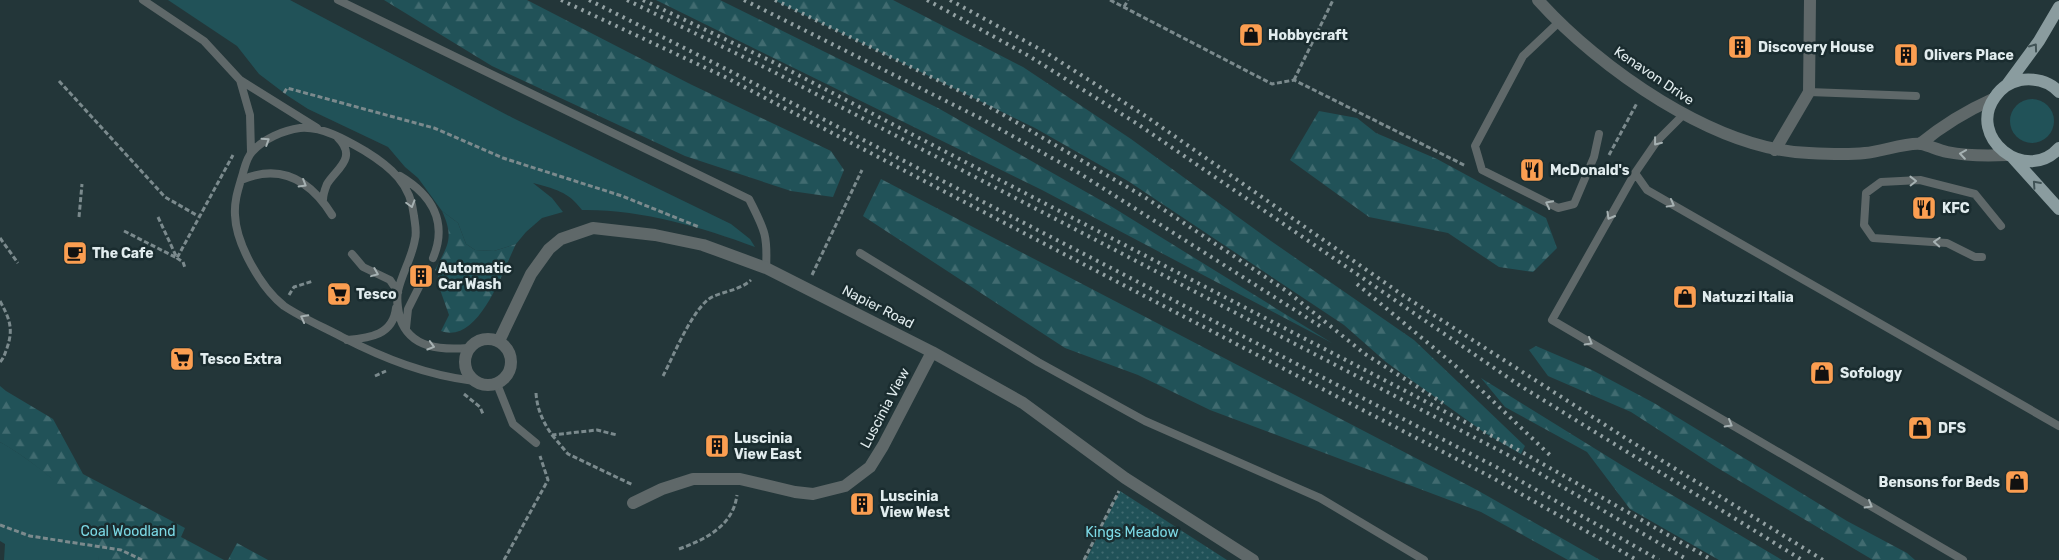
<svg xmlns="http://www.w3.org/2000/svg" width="2059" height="560" viewBox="0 0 2059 560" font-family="Rubik,sans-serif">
  <defs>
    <pattern id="forest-firs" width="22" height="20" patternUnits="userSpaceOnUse" patternTransform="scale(1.25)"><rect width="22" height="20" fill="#215258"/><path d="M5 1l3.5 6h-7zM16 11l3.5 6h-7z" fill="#416b70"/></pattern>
    <pattern id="park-dots" width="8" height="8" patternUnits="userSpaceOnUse" patternTransform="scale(1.25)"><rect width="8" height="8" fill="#215258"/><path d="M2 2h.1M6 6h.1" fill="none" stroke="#416b70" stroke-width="1.8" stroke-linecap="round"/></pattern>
  </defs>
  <rect width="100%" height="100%" fill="#233639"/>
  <!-- grass -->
  <path fill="#215258" d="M168 0H290L513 118 731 224 750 239 755 247C702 227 639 209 582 210 568 191 554 189 533 183L552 198 563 212 542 218 526 232 516 244 494 251 475 250 466 244 458 223 442 211 418 178 405 167 388 147 308 109 288 96 259 74 237 46Z
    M2010 121a22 22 0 1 1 44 0a22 22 0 1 1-44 0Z
    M0 442C28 457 77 495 92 522 98 533 99 548 99 560H4L5 544 0 541Z"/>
  <!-- forest -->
  <path fill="url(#forest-firs)" d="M384 0H527L690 84 831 151 844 170 833 197 791 191 685 156 492 66Z
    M656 0H720L938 108 1109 205 1332 343 1042 190Z
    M774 0H893L1023 67 1131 139 1271 241 1414 340 1525 446 1521 454 1485 433 1386 362 1344 325 1128 181 1035 128Z
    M1319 111 1357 118 1376 133 1437 159 1546 218 1557 248 1533 272 1499 267 1448 233 1369 217 1290 160Z
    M881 179 1477 490 1600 560H1568L1481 512 1210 410 1138 375 1065 348 863 216Z
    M442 211 458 223 466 244 475 250 494 251 516 244C503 270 479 345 441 331L449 315 437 281 439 272 435 270C447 246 455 239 442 211Z
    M1536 346 1592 370 1654 403 1847 521 1907 553 1915 560H1873L1716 467 1631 412 1548 376 1529 350Z
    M1481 378 1623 466 1782 560H1719L1630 509 1587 452 1505 407Z
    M0 386 6 391 53 419 83 474 185 528 181 537 224 560H99V557L90 552 97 536C85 501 32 460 0 442Z
    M237 543 268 560H228Z"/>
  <!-- park -->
  <path fill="url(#park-dots)" d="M1120 491 1227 560H1086Z"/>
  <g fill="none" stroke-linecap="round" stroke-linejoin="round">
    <!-- path -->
    <path stroke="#7b8a8d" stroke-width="3" stroke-dasharray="5 2.5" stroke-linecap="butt" d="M1110 0 1272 84 1294 80 1466 166
      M1124 7 1128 0
      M1294 80 1333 0
      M59 81 165 197 198 216
      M284 93 287 88 434 128 503 158 622 196 699 227
      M1609 155 1637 103
      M79 217 82 184
      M158 217 177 258 183 262 185 268
      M124 231 177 258 233 155
      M0 238 18 263
      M812 275 862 170
      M289 295 294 287 313 281
      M0 301C9 318 14 328 7 348 5 353 4 358 0 362
      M375 376 386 371
      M663 376C673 357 693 307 712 297 725 291 740 290 751 280
      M536 393C537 409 543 422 552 435L597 430 617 435
      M464 394 480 407 483 414
      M552 435 568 454 633 485
      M0 525 30 536 121 550 142 560
      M679 549C706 539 733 526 737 495
      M504 560 548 480 540 456
      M1084 560 1119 491"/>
    <!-- service -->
    <path stroke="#5f6869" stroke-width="8" d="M143 0 204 41 240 80 317 128
      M338 0 749 199C764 229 768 234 766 268
      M1558 23 1523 56 1475 146 1482 170 1558 208 1574 204 1594 157 1599 134
      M240 80 250 115 251 152
      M1809 92 1916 96
      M1683 115 1657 141 1635 173 1552 320 1963 560
      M1635 173 1647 190 2059 426
      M400 176C432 195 448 222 433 258
      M241 180C281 163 310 180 332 215
      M323 200C323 195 325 189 327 184 336 169 358 158 338 138
      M860 253 1038 362 1145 421 1320 498 1424 560
      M352 254 363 267 390 280 398 292
      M1982 257H1975L1947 243 1873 238 1864 225 1866 193 1881 182 1920 180 1975 194 2001 226
      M406 328 408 309 419 287
      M347 340C370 338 393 335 396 308
      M468 348C442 350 410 349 400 318 398 309 396 301 398 291 402 273 412 258 415 239 417 232 415 224 414 216 411 184 391 167 365 151 346 140 322 126 300 128 284 130 263 139 252 152 247 157 245 166 243 173 239 187 234 200 235 215 236 244 261 288 284 306 302 318 323 327 342 337 385 359 426 375 474 381
      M497 384 513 424 536 443"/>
    <!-- minor -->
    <path stroke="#5f6869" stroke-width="12" d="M1538 0C1599 68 1715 150 1809 153 1827 154 1847 155 1865 153 1881 152 1907 142 1921 144 1930 146 1938 150 1947 152 1967 156 1986 156 2007 155
      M1920 144C1943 125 1966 111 1993 99
      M1775 150 1809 92 1810 0
      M465 362a23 23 0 1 1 46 0a23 23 0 1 1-46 0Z
      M499 341 531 274 549 249 561 239 593 228 655 235 703 245 766 268 932 352 1023 403 1125 478 1253 560
      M633 503 662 489 693 479H740L795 492 813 494 845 486 870 467 883 446 932 352"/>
    <!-- primary -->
    <path stroke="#8a9c9f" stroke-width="12" d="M2006 86 2039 41 2059 7
      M2059 92C2049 81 2034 78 2020 80 2010 82 2001 88 1995 97 1966 137 2026 185 2059 148
      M2013 158 2059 209"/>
    <!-- rail -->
    <path stroke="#93a1a3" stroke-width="4" stroke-dasharray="2.5 5" stroke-linecap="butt" d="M561 0 725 77 1493 478 1637 560
      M589 0 728 70 1498 468 1659 560
      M627 0 770 70 1508 455 1688 560
      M643 0 775 63 1513 447 1712 560
      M744 0 980 118 1079 173 1320 326
      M775 0 978 100 1146 198 1288 292 1365 354 1443 403
      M927 0 1029 56 1136 123 1519 385 1802 560
      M950 0 1045 52 1147 117 1404 296 1627 439 1823 560
      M1357 284 1458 368 1553 458"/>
  </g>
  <!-- one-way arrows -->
  <defs><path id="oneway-chevron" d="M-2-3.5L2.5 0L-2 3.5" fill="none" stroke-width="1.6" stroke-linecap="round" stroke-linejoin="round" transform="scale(1.25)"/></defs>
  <g stroke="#415356">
    <use href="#oneway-chevron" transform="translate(2034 47) rotate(-54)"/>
    <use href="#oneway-chevron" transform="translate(2036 184) rotate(-132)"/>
  </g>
  <g stroke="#a6b1b2">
    <use href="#oneway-chevron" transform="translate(266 141) rotate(-33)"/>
    <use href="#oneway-chevron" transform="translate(1657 142) rotate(128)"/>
    <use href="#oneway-chevron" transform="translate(1963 154) rotate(-172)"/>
    <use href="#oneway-chevron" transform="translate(1913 181) rotate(-1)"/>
    <use href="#oneway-chevron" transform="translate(303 184) rotate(31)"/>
    <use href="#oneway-chevron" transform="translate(411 204) rotate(74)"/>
    <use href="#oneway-chevron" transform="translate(1549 204) rotate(-153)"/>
    <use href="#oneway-chevron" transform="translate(1671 204) rotate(29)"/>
    <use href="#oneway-chevron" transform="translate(1610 216) rotate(120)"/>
    <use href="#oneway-chevron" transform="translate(1937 242) rotate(-177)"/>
    <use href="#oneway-chevron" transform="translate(375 273) rotate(22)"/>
    <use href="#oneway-chevron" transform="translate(304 318) rotate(-152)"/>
    <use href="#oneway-chevron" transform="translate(1589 342) rotate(30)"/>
    <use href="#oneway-chevron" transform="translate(431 346) rotate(16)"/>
    <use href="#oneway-chevron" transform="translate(1729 424) rotate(30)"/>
    <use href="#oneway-chevron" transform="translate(1869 505) rotate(30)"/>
  </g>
  <!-- icons -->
  <defs>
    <symbol id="shop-square" viewBox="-11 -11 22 22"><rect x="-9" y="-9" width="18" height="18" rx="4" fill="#fb9e51" stroke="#1a2c2f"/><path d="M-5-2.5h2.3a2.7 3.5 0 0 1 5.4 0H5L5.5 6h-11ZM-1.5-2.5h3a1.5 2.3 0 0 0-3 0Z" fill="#111"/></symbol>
    <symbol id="building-square" viewBox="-11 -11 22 22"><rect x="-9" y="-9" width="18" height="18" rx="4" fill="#fb9e51" stroke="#1a2c2f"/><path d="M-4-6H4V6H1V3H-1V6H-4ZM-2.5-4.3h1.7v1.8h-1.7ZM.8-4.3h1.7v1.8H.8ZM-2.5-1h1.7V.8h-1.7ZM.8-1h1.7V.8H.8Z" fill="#111"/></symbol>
    <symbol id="restaurant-square" viewBox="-11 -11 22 22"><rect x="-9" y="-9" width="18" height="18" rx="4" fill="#fb9e51" stroke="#1a2c2f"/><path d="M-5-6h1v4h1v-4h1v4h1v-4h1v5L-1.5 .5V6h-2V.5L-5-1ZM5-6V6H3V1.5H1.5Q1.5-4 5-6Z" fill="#111"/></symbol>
    <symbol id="cafe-square" viewBox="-11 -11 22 22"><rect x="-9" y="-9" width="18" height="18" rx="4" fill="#fb9e51" stroke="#1a2c2f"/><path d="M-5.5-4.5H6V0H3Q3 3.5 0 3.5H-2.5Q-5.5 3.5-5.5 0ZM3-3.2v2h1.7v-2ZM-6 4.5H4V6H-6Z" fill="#111"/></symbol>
    <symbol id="supermarket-square" viewBox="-11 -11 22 22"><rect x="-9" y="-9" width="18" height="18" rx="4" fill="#fb9e51" stroke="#1a2c2f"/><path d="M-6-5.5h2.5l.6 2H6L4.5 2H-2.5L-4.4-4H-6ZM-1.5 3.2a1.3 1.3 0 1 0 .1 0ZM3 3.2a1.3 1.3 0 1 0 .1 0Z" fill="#111"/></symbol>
  </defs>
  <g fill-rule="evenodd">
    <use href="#shop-square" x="1237" y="21" width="28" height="28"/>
    <use href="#building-square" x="1726" y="33" width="28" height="28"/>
    <use href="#building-square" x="1892" y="41" width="28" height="28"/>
    <use href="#restaurant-square" x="1518" y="156" width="28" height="28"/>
    <use href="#restaurant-square" x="1910" y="194" width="28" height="28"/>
    <use href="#cafe-square" x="61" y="239" width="28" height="28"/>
    <use href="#building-square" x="407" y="262" width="28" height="28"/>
    <use href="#supermarket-square" x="325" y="280" width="28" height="28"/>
    <use href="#shop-square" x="1671" y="283" width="28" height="28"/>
    <use href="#supermarket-square" x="168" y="345" width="28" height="28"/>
    <use href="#shop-square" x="1808" y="359" width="28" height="28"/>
    <use href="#shop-square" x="1906" y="414" width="28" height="28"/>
    <use href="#building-square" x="703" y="432" width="28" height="28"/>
    <use href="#shop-square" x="2003" y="468" width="28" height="28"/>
    <use href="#building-square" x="848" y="490" width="28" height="28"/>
  </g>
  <g text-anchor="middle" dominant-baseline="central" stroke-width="5" stroke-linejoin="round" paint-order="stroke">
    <!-- poi labels -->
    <g font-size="14" font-weight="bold" fill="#e1ecee" stroke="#1a2c2f" text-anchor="start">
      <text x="1268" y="35">Hobbycraft</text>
      <text x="1758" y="47">Discovery House</text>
      <text x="1924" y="55">Olivers Place</text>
      <text x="1550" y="170">McDonald's</text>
      <text x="1942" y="208">KFC</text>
      <text x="92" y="253">The Cafe</text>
      <text x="438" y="268">Automatic<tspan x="438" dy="16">Car Wash</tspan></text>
      <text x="356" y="294">Tesco</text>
      <text x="1702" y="297">Natuzzi Italia</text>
      <text x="200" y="359">Tesco Extra</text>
      <text x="1840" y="373">Sofology</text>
      <text x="1938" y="428">DFS</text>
      <text x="734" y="438">Luscinia<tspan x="734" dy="16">View East</tspan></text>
      <text x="2000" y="482" text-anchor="end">Bensons for Beds</text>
      <text x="880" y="496">Luscinia<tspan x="880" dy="16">View West</tspan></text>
    </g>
    <!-- street labels -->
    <g font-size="14" fill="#e1ecee" stroke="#1a2c2f">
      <text transform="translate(1654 76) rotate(34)">Kenavon Drive</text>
      <text transform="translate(878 307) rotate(27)">Napier Road</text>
      <text transform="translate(885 408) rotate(-62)">Luscinia View</text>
    </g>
    <!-- park labels -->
    <g font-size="14" fill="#7cd9e5" stroke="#1a2c2f">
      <text x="128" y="531">Coal Woodland</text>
      <text x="1132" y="532">Kings Meadow</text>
    </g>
  </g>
</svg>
